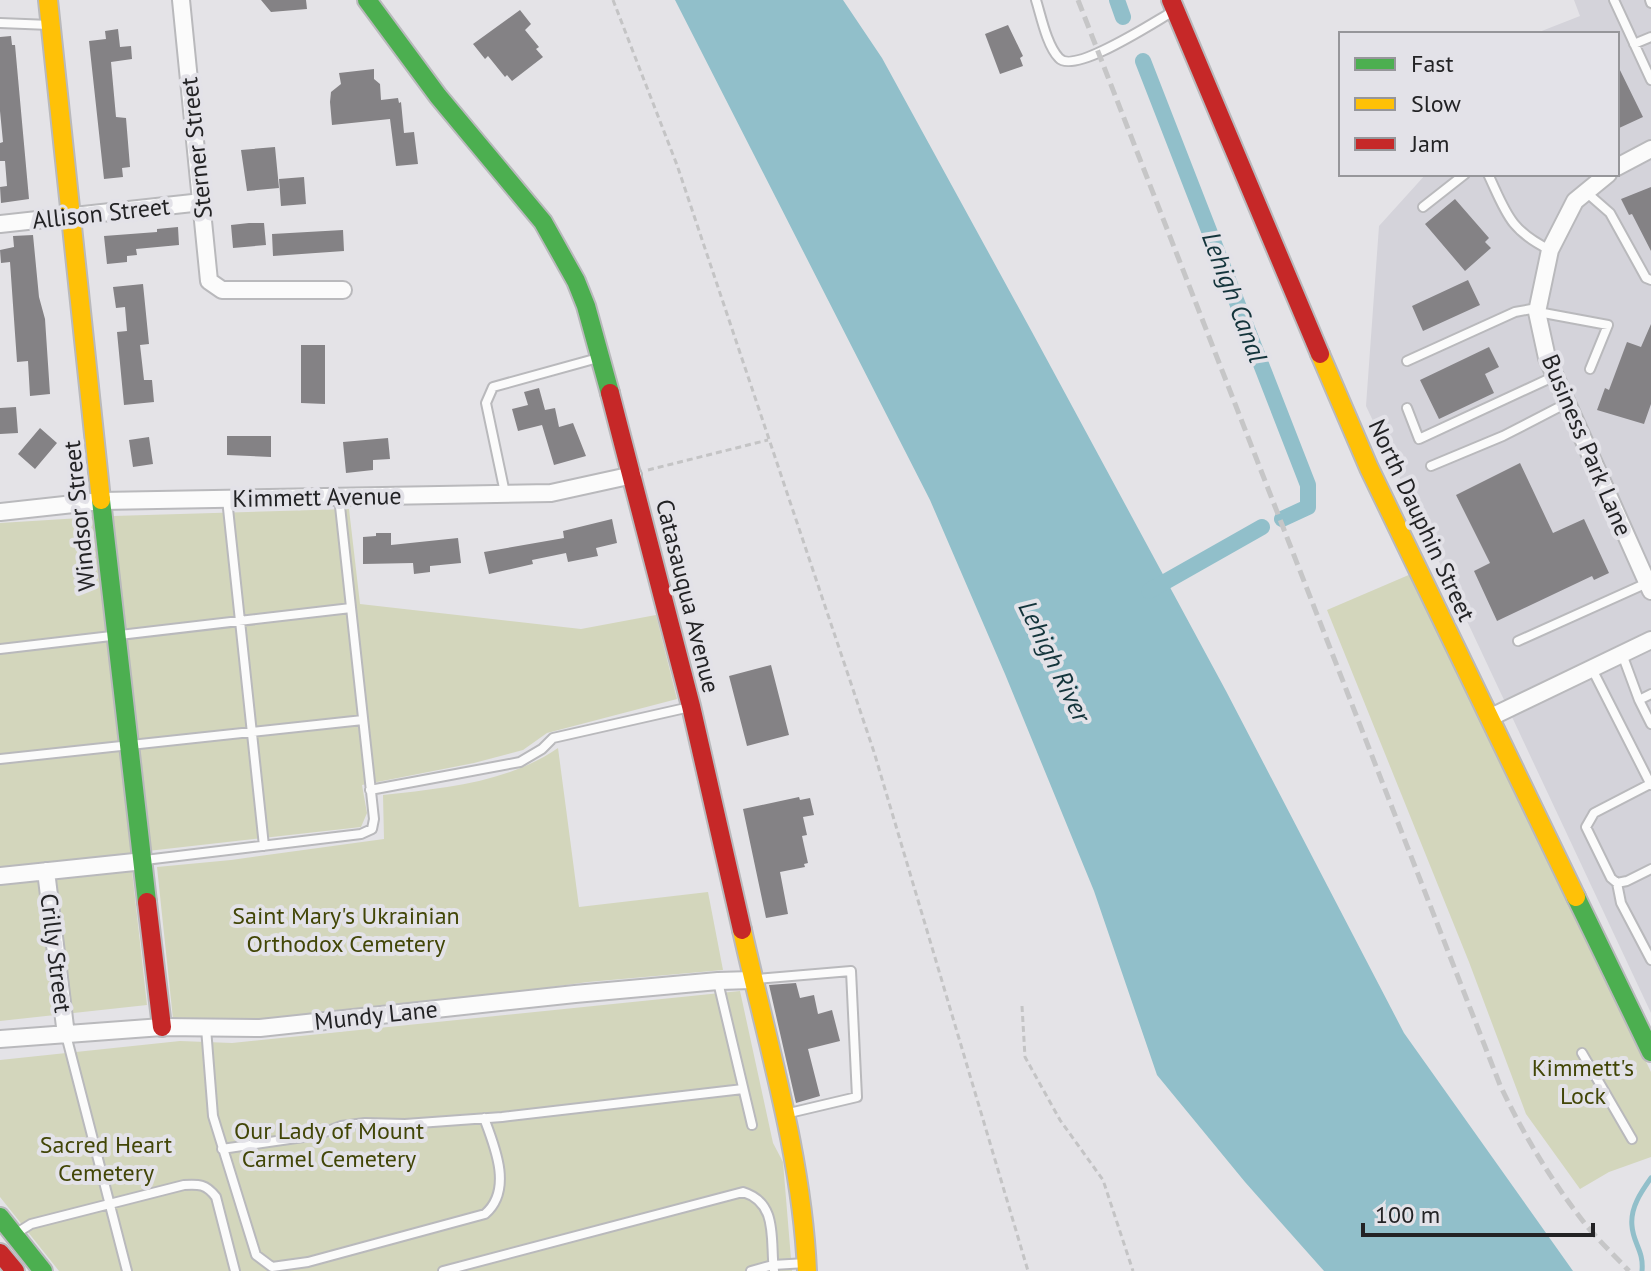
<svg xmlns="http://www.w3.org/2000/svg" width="1651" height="1271" viewBox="0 0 1651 1271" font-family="'PT Sans',sans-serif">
  <rect width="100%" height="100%" fill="#e4e3e7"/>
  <!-- built -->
  <path fill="#d4d3da" d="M1574 0H1651V1013L1366 406 1379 226 1426 174H1617V34H1534L1580 16Z"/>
  <!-- green -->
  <path fill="#d3d6bc" d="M349 509 360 604 581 629 656 615 677 699 547 733 523 750 474 763 362 785 367 813 361 827 130 853 147 1005 0 1021V523L113 516Z
    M1411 574 1651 1072V1157L1609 1172 1580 1189 1526 1114 1469 962 1327 610Z
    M558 748 579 907 708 892 723 970 588 982 306 1020 249 1022 173 1019 157 867 231 860 384 839 383 795C443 788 507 783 558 748Z
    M740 991 773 1143 783 1162 792 1271H59L0 1197V1060L180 1041 232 1043Z"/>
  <!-- water -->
  <path fill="#91bfca" d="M675 0H843L882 58 1032 332 1226 691 1404 1033 1573 1271H1324L1245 1182 1157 1075 1094 891 1005 674 930 500Z"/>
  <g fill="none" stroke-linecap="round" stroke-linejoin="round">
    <!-- stream -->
    <path stroke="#91bfca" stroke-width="5" d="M1642 1271C1644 1251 1633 1243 1632 1226 1630 1208 1641 1192 1651 1178"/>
    <!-- canal -->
    <path stroke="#91bfca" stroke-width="16" d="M1117 0 1123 17
      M1143 61 1308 485V507L1282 519
      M1149 591 1262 527"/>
  </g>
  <!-- building -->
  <path fill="#848285" d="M261 0H306L307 9 271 12Z
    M520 10 531 24 525 30 539 47 536 49 543 57 512 81 507 75 505 77 488 56 485 59 473 44Z
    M1008 25 1023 56 1020 58 1023 66 1000 74 985 34Z
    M118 29 120 47 131 46 132 59 111 62 116 117 126 118 130 167 122 168 123 177 104 179 89 41 106 39 105 31Z
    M11 36 12 45H15L29 199 1 203 0 187 7 186 5 161H0V143L3 142 0 111V37Z
    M1617 64 1643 117 1617 129Z
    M374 69V79L380 84 381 100 398 98 399 103 401 102 404 133 414 132 418 164 396 166 390 119 332 125 330 102 331 92 341 84 339 73Z
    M275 147 279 188 247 191 241 150Z
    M304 177 306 204 281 206 279 179Z
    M1651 187V251L1632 214 1629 215 1621 199Z
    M1455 199 1489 238 1485 242 1491 248 1465 271 1425 224Z
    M249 223H264L266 245 233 248 231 225Z
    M178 227 179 245 136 249 137 255 127 256V262L107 264 104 236 157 232V229Z
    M343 230 344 251 273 256 272 234Z
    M33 235 39 297 45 319 50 394 30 396 28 361 17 362 10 262 1 263 0 250 14 247 13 236Z
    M1468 280 1480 305 1423 331 1412 306Z
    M143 284 149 344 140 345 144 380H152L154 402 124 405 117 332 127 331 125 307 116 308 113 287Z
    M1651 324V404L1644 424 1597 410 1605 388 1609 390 1627 342 1641 347Z
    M301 345H325V404L301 403Z
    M1489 347 1499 367 1485 374 1494 393 1439 419 1420 380Z
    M539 388 545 410 555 408 559 427 573 423 586 456 554 465 542 425 518 431 512 409 528 405 524 392Z
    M16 407 18 433 0 434V408Z
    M40 428 57 443 35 469 18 454Z
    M227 436H271V457L227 455Z
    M149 437 153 464 133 467 129 440Z
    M388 438 390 459 373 460V470L346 473 343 442Z
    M1520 463 1553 533 1584 519 1609 573 1594 580 1592 576 1497 621 1474 571 1490 563 1456 495Z
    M612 519 617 543 596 548 598 556 568 562 566 553 532 560 533 564 489 574 484 552 564 538 563 531Z
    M376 533H391V545L458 538 461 563 430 566V572L414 574 413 563 363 564V537L376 536Z
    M771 665 789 735 747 746 729 676Z
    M799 797 800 800 810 798 814 815 803 817 807 835 802 836 808 863 804 864 805 867 780 872 788 914 766 918 743 809Z
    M796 983 800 998 814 995 818 1014 832 1010 840 1041 808 1049 820 1096 796 1103 769 985Z"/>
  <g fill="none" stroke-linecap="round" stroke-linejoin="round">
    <defs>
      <path id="lane" d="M1036 0C1041 16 1047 46 1059 58 1074 75 1154 22 1172 12
        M1614 0 1651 80
        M1650 0 1651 3
        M0 23 50 25
        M1634 44 1651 37
        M1488 174C1506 212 1509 230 1550 250
        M1586 192 1610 213 1646 278 1651 280
        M1423 207 1465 174
        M1538 312 1608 325 1590 369
        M1407 361 1515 312 1537 308
        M1407 408 1419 439 1555 376
        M1431 466 1503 436 1567 403
        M505 493 486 403 493 387 598 358
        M227 499 264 846
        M1518 641 1647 583
        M0 649 351 608
        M1622 654 1639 700 1651 694
        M1592 669 1651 785
        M1639 700 1651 724
        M0 759 363 720
        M1650 784 1594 813 1586 827 1611 878 1617 883 1627 881 1651 869
        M370 790 520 762 542 749 553 738 690 707
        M145 860 361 834 372 829 374 819 339 497
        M1617 883 1621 903 1651 960
        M757 979 851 971 857 1097 785 1114
        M718 982 752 1125
        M206 1028 213 1116 256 1255 272 1267 308 1262 485 1214C513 1190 495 1147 484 1118
        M66 1035 127 1271
        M1582 1053 1632 1139
        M222 1149 317 1135 341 1126 365 1123 405 1124 502 1117 743 1089
        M15 1234 31 1224 184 1185C199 1184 206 1184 216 1197L235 1271
        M443 1271 743 1192C779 1203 770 1241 774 1271
        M751 1271 773 1265 806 1263"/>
      <path id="street" d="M181 0 209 281 222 290H343
        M1617 167 1651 149
        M1608 174 1575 201 1550 250 1537 312 1547 358 1651 591
        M0 224 202 202
        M0 512 101 501 551 493 633 475
        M1489 718 1651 640
        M46 871 66 1035
        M0 876 144 861
        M0 1039 162 1027 260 1028 575 994 718 981 752 980"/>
      <path id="fast" d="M367 0 438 96 543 222 576 281 586 306 610 393
        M101 500 147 902
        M1576 897 1651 1052
        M0 1217 43 1271"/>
      <path id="slow" d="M48 0 101 500
        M1320 354 1369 468 1576 897
        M742 930C767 1042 802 1156 807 1271"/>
      <path id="jam" d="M1171 0 1320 354
        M610 393 691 706 742 930
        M147 902 162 1027
        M0 1253 15 1271"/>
    </defs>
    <!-- lane casing -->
    <use href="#lane" stroke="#b9b9bc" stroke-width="12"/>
    <!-- street casing -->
    <use href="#street" stroke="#b9b9bc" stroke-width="20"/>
    <!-- fast casing -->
    <use href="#fast" stroke="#b9b9bc" stroke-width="22"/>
    <!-- slow casing -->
    <use href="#slow" stroke="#b9b9bc" stroke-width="22"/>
    <!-- jam casing -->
    <use href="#jam" stroke="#b9b9bc" stroke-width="22"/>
    <!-- path -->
    <path stroke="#c4c4c5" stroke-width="3" stroke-dasharray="6 4" stroke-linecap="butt" d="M613 0 677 165 874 752 1028 1271
      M648 470 768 440
      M1022 1006 1025 1057 1060 1120 1103 1180 1133 1271"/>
    <!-- lane -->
    <use href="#lane" stroke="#fbfbfb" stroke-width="8"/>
    <!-- street -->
    <use href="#street" stroke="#fbfbfb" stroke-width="16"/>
    <!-- fast -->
    <use href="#fast" stroke="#4caf50" stroke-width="18"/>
    <!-- slow -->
    <use href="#slow" stroke="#ffc107" stroke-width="18"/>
    <!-- jam -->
    <use href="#jam" stroke="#c62828" stroke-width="18"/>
    <!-- rail -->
    <path stroke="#c6c6c7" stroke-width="5" stroke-dasharray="12 6" stroke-linecap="butt" d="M1078 0 1500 1085C1523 1134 1552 1182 1586 1225 1599 1241 1615 1256 1629 1271"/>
  </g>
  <g text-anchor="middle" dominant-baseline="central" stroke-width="8" stroke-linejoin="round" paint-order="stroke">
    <!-- street labels -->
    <g font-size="24" fill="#232325" stroke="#e3e2e8">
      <text transform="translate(196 148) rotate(-96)">Sterner Street</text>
      <text transform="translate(101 213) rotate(-6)">Allison Street</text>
      <text transform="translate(1587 445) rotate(67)">Business Park Lane</text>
      <text transform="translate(317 497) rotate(-1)">Kimmett Avenue</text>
      <text transform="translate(79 516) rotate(-96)">Windsor Street</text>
      <text transform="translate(1422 520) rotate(65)">North Dauphin Street</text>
      <text transform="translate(688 596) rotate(76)">Catasauqua Avenue</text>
      <text transform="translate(56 953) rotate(83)">Crilly Street</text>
      <text transform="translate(376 1015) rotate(-6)">Mundy Lane</text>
    </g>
    <!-- park labels -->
    <g font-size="24" fill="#424607" stroke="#e3e2e8">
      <text x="346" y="915">Saint Mary's Ukrainian<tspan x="346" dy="28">Orthodox Cemetery</tspan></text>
      <text x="1583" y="1067">Kimmett's<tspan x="1583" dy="28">Lock</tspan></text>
      <text x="329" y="1130">Our Lady of Mount<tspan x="329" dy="28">Carmel Cemetery</tspan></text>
      <text x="106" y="1144">Sacred Heart<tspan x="106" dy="28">Cemetery</tspan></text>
    </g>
    <!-- water labels -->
    <g font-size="26" font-style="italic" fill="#13343b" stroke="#e3e2e8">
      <text transform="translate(1235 297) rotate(69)">Lehigh Canal</text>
      <text transform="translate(1055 661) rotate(64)">Lehigh River</text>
    </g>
  </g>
  <!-- legend -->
  <rect x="1339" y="32" width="280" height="144" fill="#e3e2e8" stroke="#96969a" stroke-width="2"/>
  <rect x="1355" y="58" width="40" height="12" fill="#4caf50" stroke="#96969a" stroke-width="2"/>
  <text x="1411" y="72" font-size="24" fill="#232325">Fast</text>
  <rect x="1355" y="98" width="40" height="12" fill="#ffc107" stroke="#96969a" stroke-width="2"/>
  <text x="1411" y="112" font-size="24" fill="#232325">Slow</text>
  <rect x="1355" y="138" width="40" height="12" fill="#c62828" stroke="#96969a" stroke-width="2"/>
  <text x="1411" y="152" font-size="24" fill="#232325">Jam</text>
  <!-- scale -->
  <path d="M1363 1223v12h230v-12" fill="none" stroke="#232325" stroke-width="4"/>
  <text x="1375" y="1223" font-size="24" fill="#232325" stroke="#e3e2e8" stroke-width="6" paint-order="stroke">100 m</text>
</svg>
